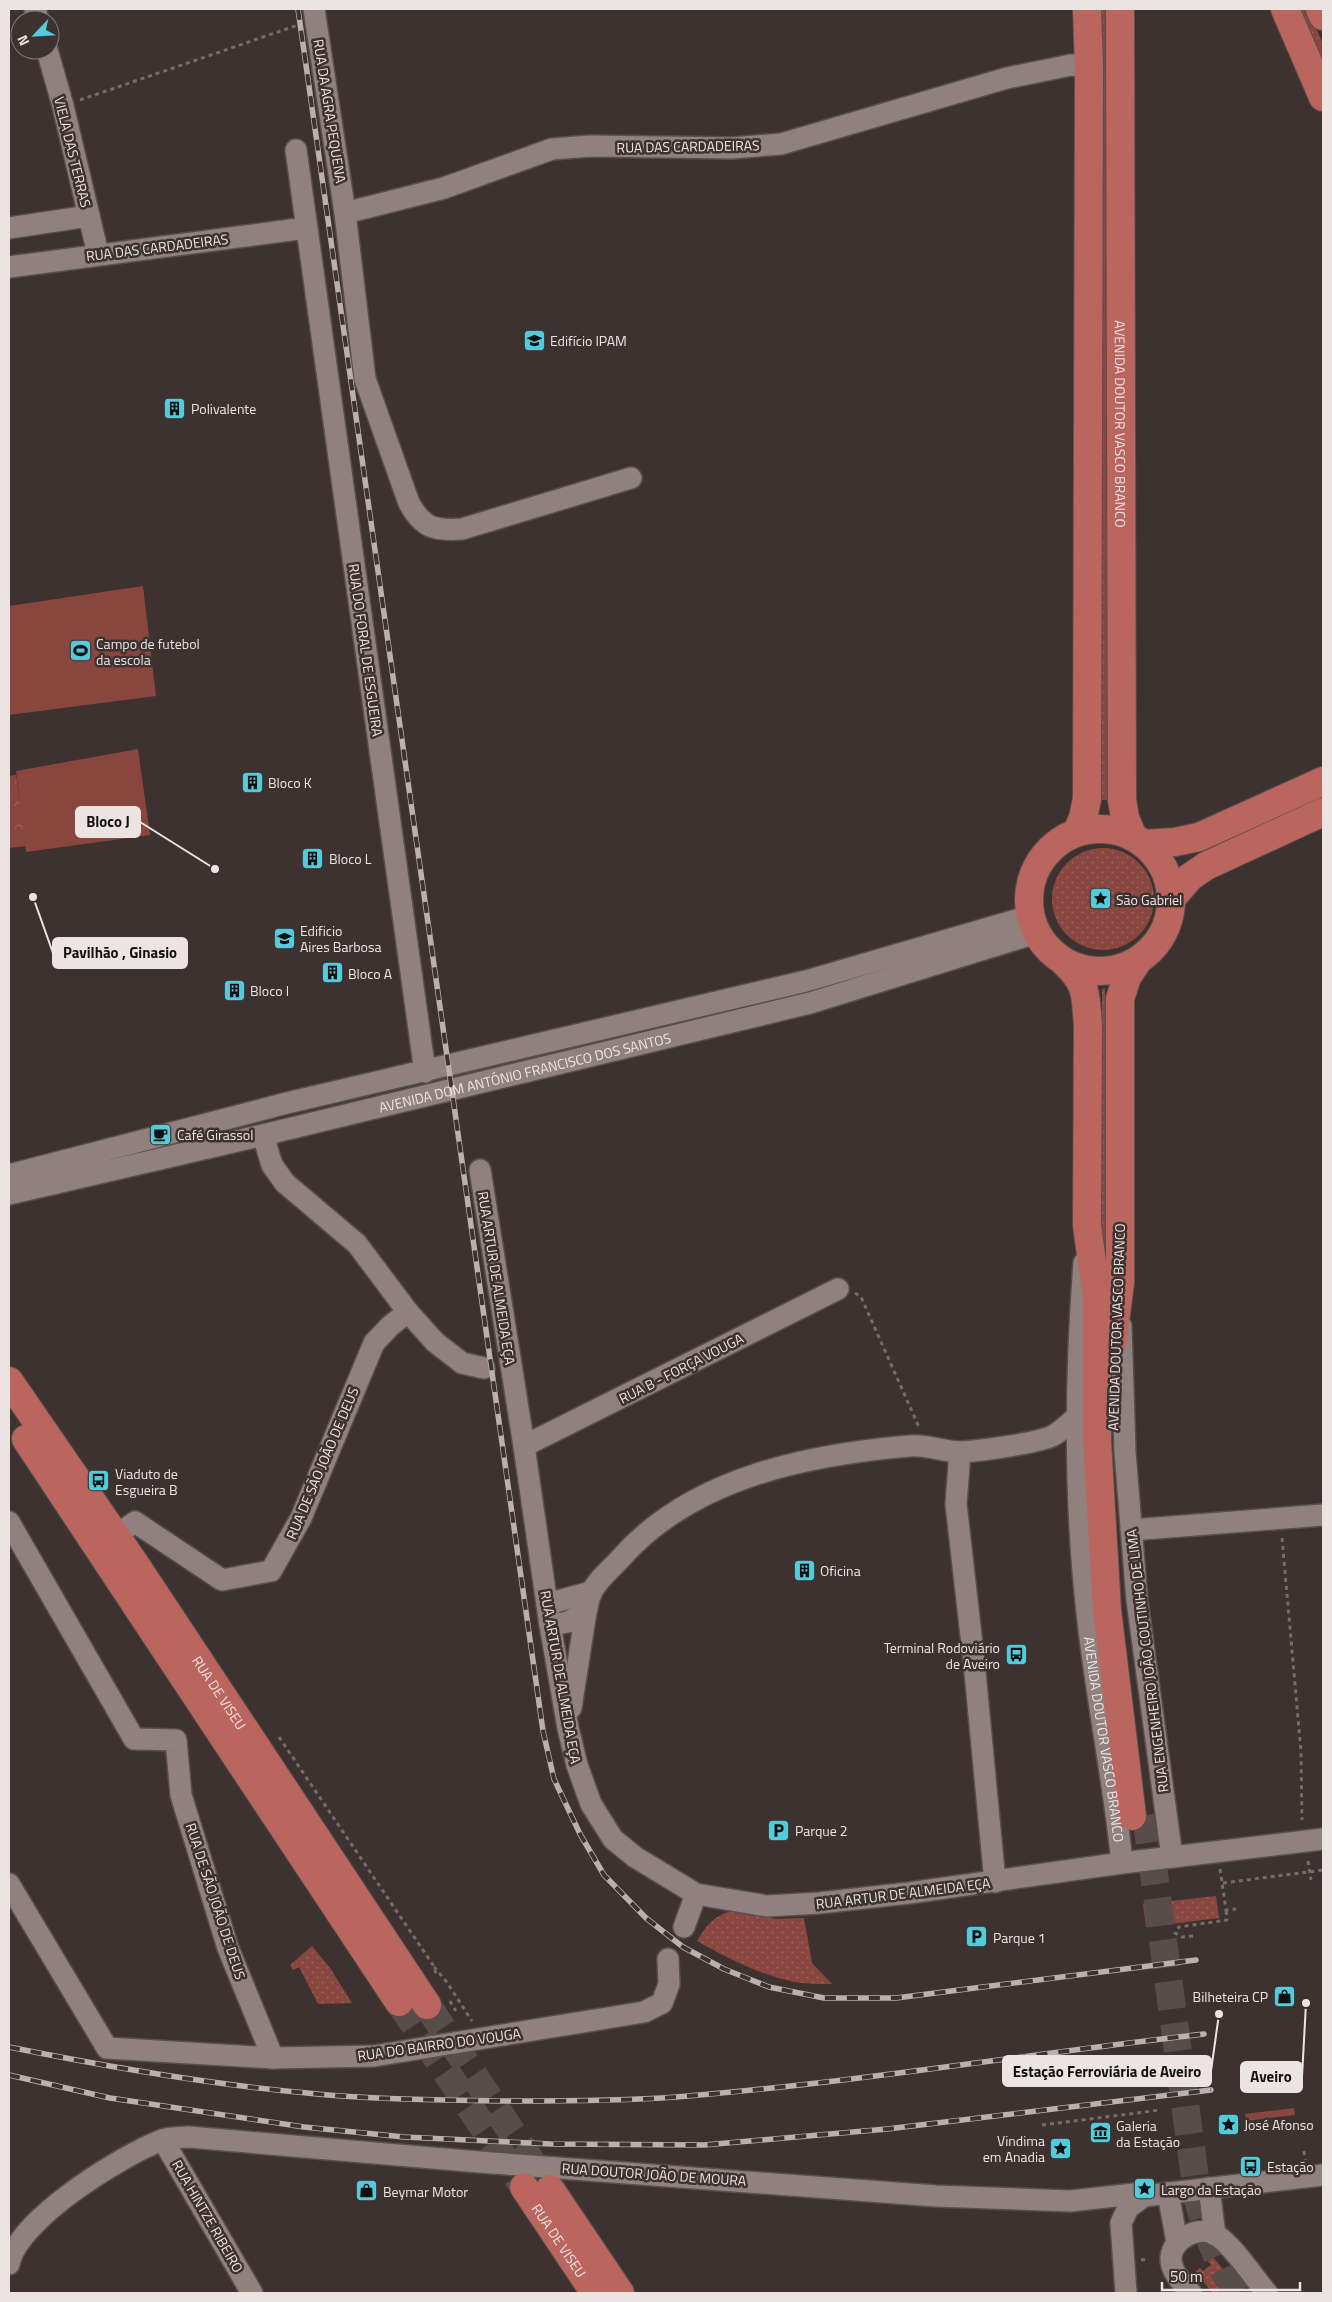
<svg xmlns="http://www.w3.org/2000/svg" width="1332" height="2302" viewBox="0 0 1332 2302" font-family="'Titillium Web',sans-serif">
  <defs>
    <pattern id="grass-dots" width="8" height="8" patternUnits="userSpaceOnUse" patternTransform="scale(1.25)"><rect width="8" height="8" fill="#88463f"/><path d="M2 2h.1M6 6h.1" fill="none" stroke="#99615b" stroke-width="1.8" stroke-linecap="round"/></pattern>
    <pattern id="park-crowns" width="20" height="18" patternUnits="userSpaceOnUse" patternTransform="scale(1.25)"><rect width="20" height="18" fill="#88463f"/><path d="M2 6a3 3 0 1 1 6 0M12 15a3 3 0 1 1 6 0" fill="none" stroke="#99615b"/></pattern>
  </defs>
  <rect width="100%" height="100%" fill="#3e3230"/>
  <!-- grass -->
  <path fill="url(#grass-dots)" d="M1096 9H1109V800H1095Z
    M1297 9H1308L1323 44V69Z
    M1052 899a51 51 0 1 1 102 0a51 51 0 1 1-102 0Z
    M1105 988 1106 1466 1102 1467V989Z
    M1216 1896 1219 1918 1146 1927 1143 1904Z
    M732 1911 776 1919 804 1918 812 1963 832 1984C822 1984 811 1984 801 1983 764 1977 729 1959 697 1941 707 1925 713 1916 732 1911Z
    M312 1946 330 1968 352 2003 318 2004 299 1967 293 1970 290 1965Z
    M1213 2257 1233 2281 1218 2293H1213L1195 2272 1200 2268 1203 2271 1211 2265 1208 2261Z"/>
  <!-- park -->
  <path fill="url(#park-crowns)" d="M16 775 26 846 9 848V776Z"/>
  <!-- garden -->
  <path fill="#88463f" d="M143 586 156 696 9 715V606Z
    M138 749 150 835 26 852 16 771Z
    M1294 2108 1295 2115 1246 2121 1245 2114Z"/>
  <g fill="none" stroke-linecap="round" stroke-linejoin="round">
    <!-- major-tunnel -->
    <path stroke="#584d4b" stroke-width="28" stroke-dasharray="28 14" stroke-linecap="butt" d="M1146 1815 1198 2200C1208 2235 1217 2263 1238 2293
      M399 2002 521 2183
      M427 2005 547 2185"/>
    <defs>
      <g id="minor">
        <path d="M35 9 38 20"/>
        <path d="M314 9 345 213 365 379 409 503C423 528 434 531 462 529L631 478"/>
        <path d="M47 50 63 106 98 254"/>
        <path d="M296 150 425 1072"/>
        <path d="M345 213 444 188 552 149 590 146 732 148 781 144 1007 78 1071 65 1089 67"/>
        <path d="M9 228 89 216"/>
        <path d="M9 267 306 228"/>
        <path d="M263 1135 272 1165 285 1183 357 1244 408 1312 435 1342 462 1363 484 1368"/>
        <path d="M480 1170 524 1446 550 1625 568 1728 577 1765 591 1804 613 1839 635 1857 696 1894 767 1906 819 1903 909 1893 1122 1863 1323 1839"/>
        <path d="M9 1175 287 1103 806 981 1030 916"/>
        <path id="s1" d="M9 1194 263 1135 810 1003 1036 933"/>
        <path id="s2" d="M1084 1263C1075 1381 1074 1503 1088 1621 1097 1702 1114 1782 1122 1863"/>
        <path d="M1121 1326 1125 1452 1137 1600 1172 1857"/>
        <path d="M524 1446 838 1289"/>
        <path d="M960 1452 956 1504 974 1662 995 1882"/>
        <path d="M9 1522 134 1739 176 1740 181 1795 228 1948 273 2058"/>
        <path d="M1131 1530 1323 1515"/>
        <path d="M115 1536 135 1522 222 1580 271 1571 301 1518 374 1343 390 1326 408 1312"/>
        <path d="M547 1604 591 1592"/>
        <path d="M550 1625 568 1622 586 1612C588 1606 588 1599 591 1594 595 1582 611 1569 620 1559 691 1478 806 1455 909 1446 927 1444 944 1452 961 1452 979 1451 1040 1443 1054 1435 1063 1430 1070 1422 1078 1416"/>
        <path d="M571 1708 586 1612"/>
        <path d="M9 1884 107 2048 273 2058 374 2056 644 2012 662 2003 669 1984 668 1959"/>
        <path d="M684 1927 696 1894"/>
        <path d="M163 2140 252 2293"/>
        <path d="M1209 2188 1215 2235"/>
        <path d="M1168 2193 1177 2242"/>
        <path d="M9 2264C18 2219 121 2156 162 2140 170 2137 180 2138 189 2137L479 2162 936 2196 1070 2201 1134 2194 1144 2196 1323 2175"/>
        <path d="M1126 2293 1121 2223 1128 2208 1144 2196"/>
        <path d="M1191 2293C1182 2283 1170 2271 1171 2257 1173 2238 1199 2225 1216 2235 1232 2244 1254 2278 1267 2293"/>
      </g>
      <g id="major">
        <path id="s3" d="M1120 9 1122 800 1125 818 1133 837"/>
        <path d="M1285 9 1323 97"/>
        <path d="M1320 9 1323 16"/>
        <circle cx="1100" cy="900" r="71"/>
        <path d="M1077 832 1083 818 1087 799 1089 67 1087 9"/>
        <path d="M1144 844 1175 842 1199 837 1323 781"/>
        <path d="M1172 898 1190 877 1206 866 1323 812"/>
        <path d="M1064 962C1088 985 1085 993 1088 1025L1087 1225 1097 1299V1441L1107 1610 1132 1816"/>
        <path d="M1112 1344 1120 1283V999L1127 977 1137 962"/>
        <path id="s4" d="M9 1381 135 1564 427 2005"/>
        <path d="M26 1439 399 2002"/>
        <path id="s5" d="M524 2187 595 2293"/>
        <path d="M550 2189 620 2293"/>
      </g>
    </defs>
    <!-- minor casing -->
    <use href="#minor" stroke="#584f4d" stroke-width="24"/>
    <!-- major casing -->
    <use href="#major" stroke="#584f4d" stroke-width="30"/>
    <!-- path -->
    <path stroke="#776c6b" stroke-width="3" stroke-dasharray="4 4" stroke-linecap="butt" d="M80 100 298 25
      M855 1293 861 1297 919 1427
      M1282 1538 1301 1752 1302 1820
      M279 1737 433 1965 437 1976
      M1308 1861 1311 1880
      M1220 1869 1226 1910 1236 1909
      M1223 1883 1323 1870
      M1193 1936 1182 1937 1175 1933 1179 1927 1227 1920 1226 1910
      M434 1967 446 1981 472 2021
      M450 2001 456 2011
      M1042 2125 1160 2110
      M1304 2151 1305 2160
      M1141 2260 1149 2259"/>
    <!-- minor -->
    <use href="#minor" stroke="#90817f" stroke-width="21"/>
    <!-- major -->
    <use href="#major" stroke="#bb655f" stroke-width="28"/>
    <defs>
      <path id="rail" d="M298 9 543 1731 554 1779 580 1834 604 1875 646 1918 683 1947 724 1969 769 1987 824 1998H896L1196 1960
        M9 2047C108 2067 207 2084 307 2093 375 2100 444 2100 512 2101 567 2101 621 2101 676 2097 852 2083 1028 2054 1204 2034
        M9 2075 110 2098 304 2127 404 2137 551 2144 704 2145 887 2129 1211 2090"/>
    </defs>
    <!-- rail casing -->
    <use href="#rail" stroke="#bab1af" stroke-width="5.5"/>
    <!-- rail -->
    <use href="#rail" stroke="#3e3230" stroke-width="4" stroke-dasharray="11" stroke-linecap="butt"/>
  </g>
  <!-- icons -->
  <defs>
    <symbol id="university-square" viewBox="-11 -11 22 22"><rect x="-9" y="-9" width="18" height="18" rx="4" fill="#53cbdb" stroke="#3e3230"/><path d="M0-5L7-2L0 1L-7-2ZM-4 1L0 2.5L4 1V4Q0 6-4 4Z" fill="#111"/></symbol>
    <symbol id="building-square" viewBox="-11 -11 22 22"><rect x="-9" y="-9" width="18" height="18" rx="4" fill="#53cbdb" stroke="#3e3230"/><path d="M-4-6H4V6H1V3H-1V6H-4ZM-2.5-4.3h1.7v1.8h-1.7ZM.8-4.3h1.7v1.8H.8ZM-2.5-1h1.7V.8h-1.7ZM.8-1h1.7V.8H.8Z" fill="#111"/></symbol>
    <symbol id="stadium-square" viewBox="-11 -11 22 22"><rect x="-9" y="-9" width="18" height="18" rx="4" fill="#53cbdb" stroke="#3e3230"/><path d="M0-5a6.5 5 0 1 0 0 10a6.5 5 0 1 0 0-10ZM-3.5-1.8h7v3.6h-7Z" fill="#111"/></symbol>
    <symbol id="sight-square" viewBox="-11 -11 22 22"><rect x="-9" y="-9" width="18" height="18" rx="4" fill="#53cbdb" stroke="#3e3230"/><path d="M0-6L1.8-2.2L6-1.7L2.9 1.2L3.7 5.4L0 3.3L-3.7 5.4L-2.9 1.2L-6-1.7L-1.8-2.2Z" fill="#111"/></symbol>
    <symbol id="school-square" viewBox="-11 -11 22 22"><rect x="-9" y="-9" width="18" height="18" rx="4" fill="#53cbdb" stroke="#3e3230"/><path d="M0-5L7-2L0 1L-7-2ZM-4 1L0 2.5L4 1V4Q0 6-4 4Z" fill="#111"/></symbol>
    <symbol id="cafe-square" viewBox="-11 -11 22 22"><rect x="-9" y="-9" width="18" height="18" rx="4" fill="#53cbdb" stroke="#3e3230"/><path d="M-5.5-4.5H6V0H3Q3 3.5 0 3.5H-2.5Q-5.5 3.5-5.5 0ZM3-3.2v2h1.7v-2ZM-6 4.5H4V6H-6Z" fill="#111"/></symbol>
    <symbol id="bus-square" viewBox="-11 -11 22 22"><rect x="-9" y="-9" width="18" height="18" rx="4" fill="#53cbdb" stroke="#3e3230"/><path d="M-5-6H5V4H4V6H2V4H-2V6H-4V4H-5ZM-3.5-4V0h7V-4ZM-3.5 1.2v1.5H-2V1.2ZM2 1.2v1.5H3.5V1.2Z" fill="#111"/></symbol>
    <symbol id="parking-square" viewBox="-11 -11 22 22"><rect x="-9" y="-9" width="18" height="18" rx="4" fill="#53cbdb" stroke="#3e3230"/><path d="M-3.5-5.5H1a3.5 3.5 0 0 1 0 7H-1V5.5H-3.5ZM-1-3.4V-.6H.8a1.4 1.4 0 0 0 0-2.8Z" fill="#111"/></symbol>
    <symbol id="shop-square" viewBox="-11 -11 22 22"><rect x="-9" y="-9" width="18" height="18" rx="4" fill="#53cbdb" stroke="#3e3230"/><path d="M-5-2.5h2.3a2.7 3.5 0 0 1 5.4 0H5L5.5 6h-11ZM-1.5-2.5h3a1.5 2.3 0 0 0-3 0Z" fill="#111"/></symbol>
    <symbol id="museum-square" viewBox="-11 -11 22 22"><rect x="-9" y="-9" width="18" height="18" rx="4" fill="#53cbdb" stroke="#3e3230"/><path d="M0-6L6-3V-2H-6V-3ZM-5-1h2V3h-2ZM-1-1h2V3h-2ZM3-1h2V3H3ZM-6 4H6V6H-6Z" fill="#111"/></symbol>
  </defs>
  <g fill-rule="evenodd">
    <use href="#university-square" x="522" y="328" width="25" height="25"/>
    <use href="#building-square" x="162" y="396" width="25" height="25"/>
    <use href="#stadium-square" x="68" y="638" width="25" height="25"/>
    <use href="#building-square" x="240" y="770" width="25" height="25"/>
    <use href="#building-square" x="300" y="846" width="25" height="25"/>
    <use href="#sight-square" x="1088" y="886" width="25" height="25"/>
    <use href="#school-square" x="272" y="926" width="25" height="25"/>
    <use href="#building-square" x="320" y="960" width="25" height="25"/>
    <use href="#building-square" x="222" y="978" width="25" height="25"/>
    <use href="#cafe-square" x="148" y="1122" width="25" height="25"/>
    <use href="#bus-square" x="86" y="1468" width="25" height="25"/>
    <use href="#building-square" x="792" y="1558" width="25" height="25"/>
    <use href="#bus-square" x="1004" y="1642" width="25" height="25"/>
    <use href="#parking-square" x="766" y="1818" width="25" height="25"/>
    <use href="#parking-square" x="964" y="1924" width="25" height="25"/>
    <use href="#shop-square" x="1272" y="1984" width="25" height="25"/>
    <use href="#sight-square" x="1216" y="2112" width="25" height="25"/>
    <use href="#museum-square" x="1088" y="2120" width="25" height="25"/>
    <use href="#sight-square" x="1048" y="2136" width="25" height="25"/>
    <use href="#bus-square" x="1238" y="2154" width="25" height="25"/>
    <use href="#sight-square" x="1132" y="2176" width="25" height="25"/>
    <use href="#shop-square" x="354" y="2178" width="25" height="25"/>
  </g>
  <g text-anchor="middle" dominant-baseline="central" stroke-width="5" stroke-linejoin="round" paint-order="stroke">
    <!-- street labels -->
    <g font-size="14" fill="#ece4e3" stroke="#3e3230">
      <text transform="translate(330 111) rotate(81)">RUA DA AGRA PEQUENA</text>
      <text transform="translate(688 146) rotate(-1)">RUA DAS CARDADEIRAS</text>
      <text transform="translate(73 152) rotate(76)">VIELA DAS TERRAS</text>
      <text transform="translate(157 247) rotate(-7)">RUA DAS CARDADEIRAS</text>
      <text stroke="none"><textPath href="#s3" startOffset="415">AVENIDA DOUTOR VASCO BRANCO</textPath></text>
      <text transform="translate(366 650) rotate(82)">RUA DO FORAL DE ESGUEIRA</text>
      <text stroke="none"><textPath href="#s1" startOffset="530">AVENIDA DOM ANTÓNIO FRANCISCO DOS SANTOS</textPath></text>
      <text transform="translate(497 1278) rotate(81)">RUA ARTUR DE ALMEIDA EÇA</text>
      <text transform="translate(1116 1327) rotate(-88)">AVENIDA DOUTOR VASCO BRANCO</text>
      <text transform="translate(681 1368) rotate(-27)">RUA B - FORÇA VOUGA</text>
      <text transform="translate(322 1463) rotate(-67)">RUA DE SÃO JOÃO DE DEUS</text>
      <text transform="translate(1147 1661) rotate(-97)">RUA ENGENHEIRO JOÃO COUTINHO DE LIMA</text>
      <text transform="translate(561 1677) rotate(80)">RUA ARTUR DE ALMEIDA EÇA</text>
      <text stroke="none"><textPath href="#s4" startOffset="376">RUA DE VISEU</textPath></text>
      <text stroke="none"><textPath href="#s2" startOffset="478">AVENIDA DOUTOR VASCO BRANCO</textPath></text>
      <text transform="translate(903 1893) rotate(-7)">RUA ARTUR DE ALMEIDA EÇA</text>
      <text transform="translate(216 1901) rotate(72)">RUA DE SÃO JOÃO DE DEUS</text>
      <text transform="translate(439 2044) rotate(-8)">RUA DO BAIRRO DO VOUGA</text>
      <text transform="translate(654 2174) rotate(4)">RUA DOUTOR JOÃO DE MOURA</text>
      <text transform="translate(208 2216) rotate(60)">RUA HINTZE RIBEIRO</text>
      <text stroke="none"><textPath href="#s5" startOffset="64">RUA DE VISEU</textPath></text>
    </g>
    <!-- poi labels -->
    <g font-size="14" fill="#ece4e3" stroke="#3e3230" text-anchor="start">
      <text x="550" y="340">Edifício IPAM</text>
      <text x="191" y="408">Polivalente</text>
      <text x="96" y="643">Campo de futebol<tspan x="96" dy="16">da escola</tspan></text>
      <text x="268" y="782">Bloco K</text>
      <text x="329" y="858">Bloco L</text>
      <text x="1116" y="899">São Gabriel</text>
      <text x="300" y="930">Edificio<tspan x="300" dy="16">Aires Barbosa</tspan></text>
      <text x="348" y="973">Bloco A</text>
      <text x="250" y="990">Bloco I</text>
      <text x="177" y="1134">Café Girassol</text>
      <text x="115" y="1473">Viaduto de<tspan x="115" dy="16">Esgueira B</tspan></text>
      <text x="820" y="1570">Oficina</text>
      <text x="1000" y="1647" text-anchor="end">Terminal Rodoviário<tspan x="1000" dy="16">de Aveiro</tspan></text>
      <text x="795" y="1830">Parque 2</text>
      <text x="993" y="1937">Parque 1</text>
      <text x="1268" y="1996" text-anchor="end">Bilheteira CP</text>
      <text x="1244" y="2124">José Afonso</text>
      <text x="1116" y="2125">Galeria<tspan x="1116" dy="16">da Estação</tspan></text>
      <text x="1045" y="2140" text-anchor="end">Vindima<tspan x="1045" dy="16">em Anadia</tspan></text>
      <text x="1267" y="2166">Estação</text>
      <text x="1161" y="2189">Largo da Estação</text>
      <text x="383" y="2191">Beymar Motor</text>
    </g>
  </g>
  <!-- callouts -->
  <path fill="none" stroke="#ece4e3" stroke-width="2" d="M215 869L140 822M33 897L53 953M1219 2014L1211 2071M1306 2003L1302 2077"/>
  <g fill="#ece4e3" stroke="#3e3230" stroke-width="2">
    <circle cx="215" cy="869" r="5"/>
    <circle cx="33" cy="897" r="5"/>
    <circle cx="1219" cy="2014" r="5"/>
    <circle cx="1306" cy="2003" r="5"/>
  </g>
  <g fill="#ece4e3" stroke="#ece4e3" stroke-width="2">
    <rect x="76" y="807" width="64" height="30" rx="5"/>
    <rect x="53" y="938" width="134" height="30" rx="5"/>
    <rect x="1003" y="2056" width="208" height="30" rx="5"/>
    <rect x="1241" y="2062" width="61" height="30" rx="5"/>
  </g>
  <g font-size="15" text-anchor="middle" font-weight="bold" fill="#111">
    <text x="108" y="827">Bloco J</text>
    <text x="120" y="958">Pavilhão , Ginasio</text>
    <text x="1107" y="2077">Estação Ferroviária de Aveiro</text>
    <text x="1271" y="2082">Aveiro</text>
  </g>
  <!-- border -->
  <rect width="1332" height="2302" fill="none" stroke="#ece4e3" stroke-width="20"/>
  <!-- north arrow -->
  <g transform="translate(35 35) rotate(245)"><circle r="24" fill="#3e3230" stroke="#847978"/>
  <path d="M0-4L9 19L0 12L-9 19Z" fill="#53cbdb"/>
  <text y="-8" font-size="14" font-weight="bold" text-anchor="middle" fill="#ece4e3">N</text>
  </g>
  <!-- scale -->
  <path d="M1162 2282v8h138v-8" fill="none" stroke="#ece4e3" stroke-width="2.5"/>
  <text x="1170" y="2282" font-size="15" fill="#ece4e3" stroke="#3e3230" stroke-width="4" paint-order="stroke">50 m</text>
</svg>
